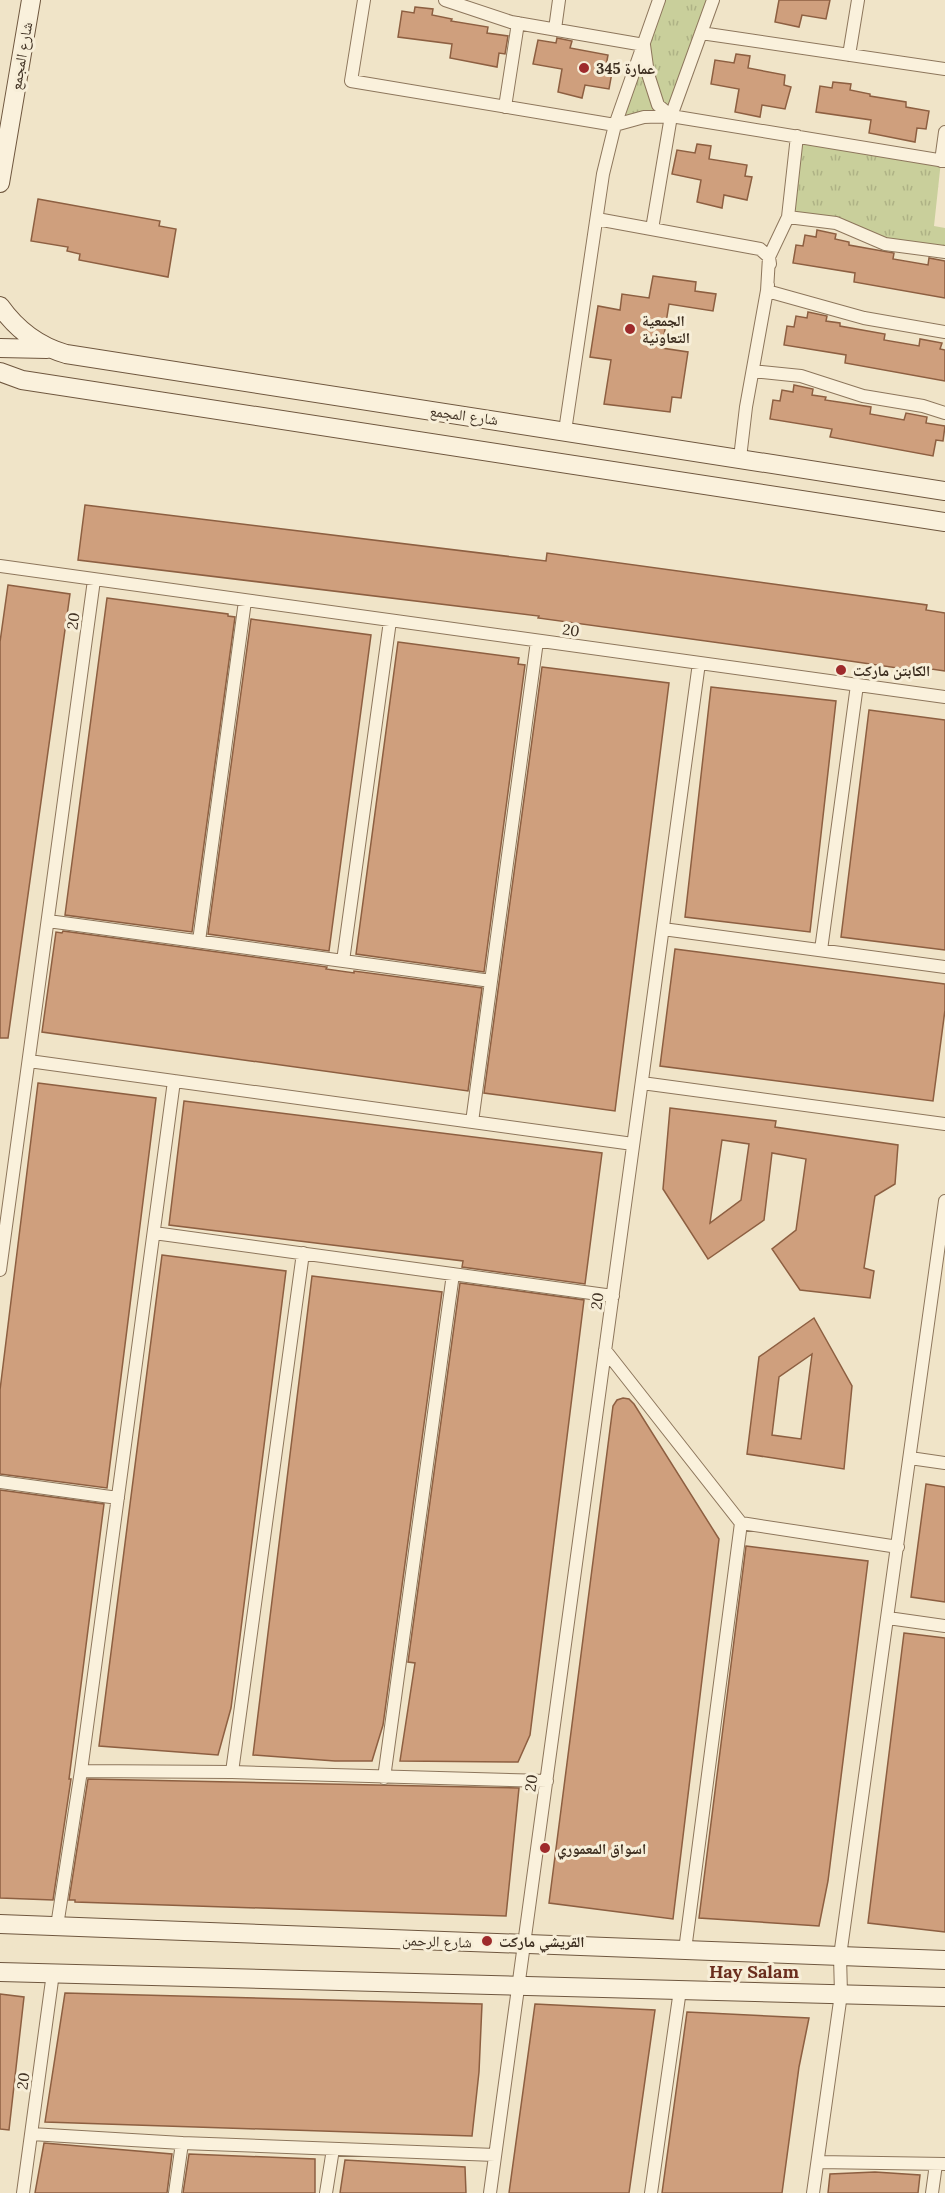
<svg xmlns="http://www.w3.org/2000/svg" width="945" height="2193" viewBox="0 0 945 2193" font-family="Lora,'Noto Naskh Arabic',serif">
  <defs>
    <pattern id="grass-tufts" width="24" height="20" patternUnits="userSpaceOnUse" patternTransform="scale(1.5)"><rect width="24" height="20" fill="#c9cf9b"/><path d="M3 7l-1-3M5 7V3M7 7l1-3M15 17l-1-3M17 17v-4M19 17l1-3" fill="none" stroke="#aeb285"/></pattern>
  </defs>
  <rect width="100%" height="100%" fill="#f0e4c8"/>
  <!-- grass -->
  <path fill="url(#grass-tufts)" d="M659 0H713L671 116 615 125Z
    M797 136 941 161 934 226 945 228V252L885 244 836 223 788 217Z"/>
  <!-- building -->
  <path fill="#cf9f7d" stroke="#8d5f41" stroke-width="1.5" fill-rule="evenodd" d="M779 0H830L826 19 802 15 799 27 775 22Z
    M415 7 433 9 432 15 452 19 451 21 488 27 487 33 508 36 505 54 499 53 497 67 450 58 452 44 398 37 402 11 414 13Z
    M557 38 572 41 570 48 608 55 606 66 613 67 609 89 585 85 582 98 558 92 562 69 533 64 538 40 556 43Z
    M736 54 750 56 748 68 785 75 784 85 791 87 785 109 762 105 760 117 735 112 739 89 711 84 715 60 734 63Z
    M833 82 851 84 850 90 870 94V96L906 102V107L929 111 926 129 917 128 915 142 869 133 871 120 816 112 820 86 832 88Z
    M697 144 711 146 709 159 747 165 745 176 752 177 747 200 724 195 722 208 697 202 701 180 672 174 677 150 695 153Z
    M38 199 160 221 159 226 176 229 168 277 79 260 80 254 67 251 68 247 31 241Z
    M817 230 836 234 835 239 849 242V245L894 253 893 259 928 265 929 258 945 261V298L854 282 855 273 793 263 796 245 803 246 805 235 816 237Z
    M653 276 696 282 695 291 716 294 713 311 669 304 662 348 688 352 681 398 672 397 670 412 604 404 611 360 590 357 598 306 620 310 622 294 649 298Z
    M808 312 827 316 826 321 840 323V326L885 334 884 340 919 346 920 339 942 343 940 349 945 350V381L845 363 846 355 784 345 787 326 794 327 796 316 807 318Z
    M794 385 813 389 812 395 826 397 825 400 871 407 870 414 904 420 906 413 927 417 926 423 945 426 943 441 936 440 933 456 830 437 832 429 770 419 773 400 780 401 782 390 793 392Z
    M85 505 546 561 547 553 927 605 926 610 945 613V671L918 667V671L836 659 538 618 539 616 78 560Z
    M8 585 70 594 8 1038H0V642Z
    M107 598 228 614V616L235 617 192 932 65 915Z
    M251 619 371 635 329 951 208 934Z
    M398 642 519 658 518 664 525 665 484 972 356 954Z
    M542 667 669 683 615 1111 484 1093Z
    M711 687 836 701 810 932 685 917Z
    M869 710 945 720V950L841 937Z
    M63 931 327 967 326 969 354 973V971L482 988 468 1091 42 1032 56 932 62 933Z
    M675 949 945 984V1010L933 1101 660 1066Z
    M38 1083 156 1098 107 1488 0 1474V1390Z
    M184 1101 602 1153 585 1284 462 1267 463 1261 169 1225Z
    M670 1108 776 1121 775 1127 898 1145 895 1184 875 1196 864 1268 874 1271 870 1298 800 1290 772 1249 796 1230 806 1159 772 1153 764 1220 708 1259 663 1189ZM722 1140 749 1144 741 1200 710 1223Z
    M162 1255 286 1271 231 1708 218 1755 99 1746Z
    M312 1276 442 1292 383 1725 372 1761H335L253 1755Z
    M460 1283 584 1300 530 1735 518 1762 400 1761 415 1663 408 1662Z
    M814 1318 852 1386 844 1469 747 1454 759 1357ZM812 1354 801 1439 772 1435 779 1377Z
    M623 1398 629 1399 634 1404 719 1539 673 1919 549 1903 613 1406 617 1400Z
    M926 1484 945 1487V1602L911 1597Z
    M0 1490 104 1504 69 1779H71L53 1900 0 1898Z
    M746 1546 868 1561 828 1881 819 1926 699 1918Z
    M904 1633 945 1638V1932L868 1923Z
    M88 1779 519 1788 506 1916 75 1902V1900H69Z
    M65 1993 482 2004 479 2072 472 2136 45 2122Z
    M0 1994 24 1997 9 2130 0 2129Z
    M535 2004 655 2010 629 2193H509Z
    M687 2012 809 2018 799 2067 782 2193H662Z
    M44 2143 172 2154 167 2193H35Z
    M189 2154 315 2159V2193H183Z
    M345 2160 465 2167 466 2193H340Z
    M875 2172 920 2175 918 2193H828L830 2174Z"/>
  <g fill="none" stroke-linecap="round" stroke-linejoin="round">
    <defs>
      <path id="street" d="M364 0 351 81 615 125 644 117 671 116 945 161
        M445 0 511 22 644 45 648 74 658 105 671 116
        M555 29 559 0
        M701 33 945 69
        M849 55 858 0
        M505 107 518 23
        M941 161 945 132
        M788 217 797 136
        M597 219 760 249 769 257 770 264
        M652 229 671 116 713 0
        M945 252 885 244 836 223 788 217 769 257 767 291 864 318 945 332
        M753 371 801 376 863 396 923 406 945 413
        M565 431 603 174 615 125 659 0
        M740 458 746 407 768 285
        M0 566 945 697
        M48 921 491 981
        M663 929 945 967
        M199 941 245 601
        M821 950 857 685
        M343 961 390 621
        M29 1061 633 1144
        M642 1083 945 1124
        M472 1122 537 641
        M154 1233 613 1296
        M0 1270 94 580
        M605 1350 741 1523 898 1547
        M910 1458 945 1463
        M0 1482 118 1498
        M888 1618 945 1626
        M81 1771 232 1772 547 1781
        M232 1772 303 1253
        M384 1778 453 1274
        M57 1926 81 1771 174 1081
        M685 1950 741 1523
        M31 2134 182 2143 495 2155
        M818 2162 945 2164
        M23 2193 53 1973
        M175 2193 182 2143
        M326 2193 333 2149
        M490 2193 699 663
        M651 2193 680 1990
        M813 2193 841 1994 840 1956 945 1201
        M932 2193 936 2164"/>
      <path id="secondary" d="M0 183 31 0
        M0 306C17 330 38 346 66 354L945 491
        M0 348 47 349
        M0 372 22 380 945 522
        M0 1924 945 1960
        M0 1972 945 1997"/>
    </defs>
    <!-- street casing -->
    <use href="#street" stroke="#8d765c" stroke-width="14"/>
    <!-- secondary casing -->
    <use href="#secondary" stroke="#6f573f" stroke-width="20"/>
    <!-- street -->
    <use href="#street" stroke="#faf1dc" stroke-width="12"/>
    <!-- secondary -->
    <use href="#secondary" stroke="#faf1dc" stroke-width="18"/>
  </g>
  <!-- markers -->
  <g fill="#9e2a2b" stroke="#f7eed8" stroke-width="2">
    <circle cx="584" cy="68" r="6"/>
    <circle cx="630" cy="329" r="6"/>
    <circle cx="841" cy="670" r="6"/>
    <circle cx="545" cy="1848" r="6"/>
    <circle cx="487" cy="1941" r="6"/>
  </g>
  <g text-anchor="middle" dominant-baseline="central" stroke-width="6" stroke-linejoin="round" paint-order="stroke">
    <!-- street labels -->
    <g font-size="15" fill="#3d2e20" stroke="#f7eed8">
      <text transform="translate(21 56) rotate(-80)">شارع المجمع</text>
      <text transform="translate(464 415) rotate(8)">شارع المجمع</text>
      <text transform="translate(73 621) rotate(-82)">20</text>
      <text transform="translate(571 630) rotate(8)">20</text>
      <text transform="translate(597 1301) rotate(-82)">20</text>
      <text transform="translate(531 1783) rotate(-82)">20</text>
      <text transform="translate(437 1941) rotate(2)">شارع الرحمن</text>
      <text transform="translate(23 2081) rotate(-82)">20</text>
    </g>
    <!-- poi labels -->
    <g font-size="15" font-weight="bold" fill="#3d2e20" stroke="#f7eed8" text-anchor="start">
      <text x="596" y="68">عمارة 345</text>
      <text x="642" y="320">الجمعية<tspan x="642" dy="17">التعاونية</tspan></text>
      <text x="853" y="670">الكابتن ماركت</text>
      <text x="557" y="1848">اسواق المعموري</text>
      <text x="499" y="1941">القريشي ماركت</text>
    </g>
    <!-- quarter labels -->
    <g font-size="18" font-weight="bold" fill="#6b2e1e" stroke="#f7eed8">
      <text x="754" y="1971">Hay Salam</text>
    </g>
  </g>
</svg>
